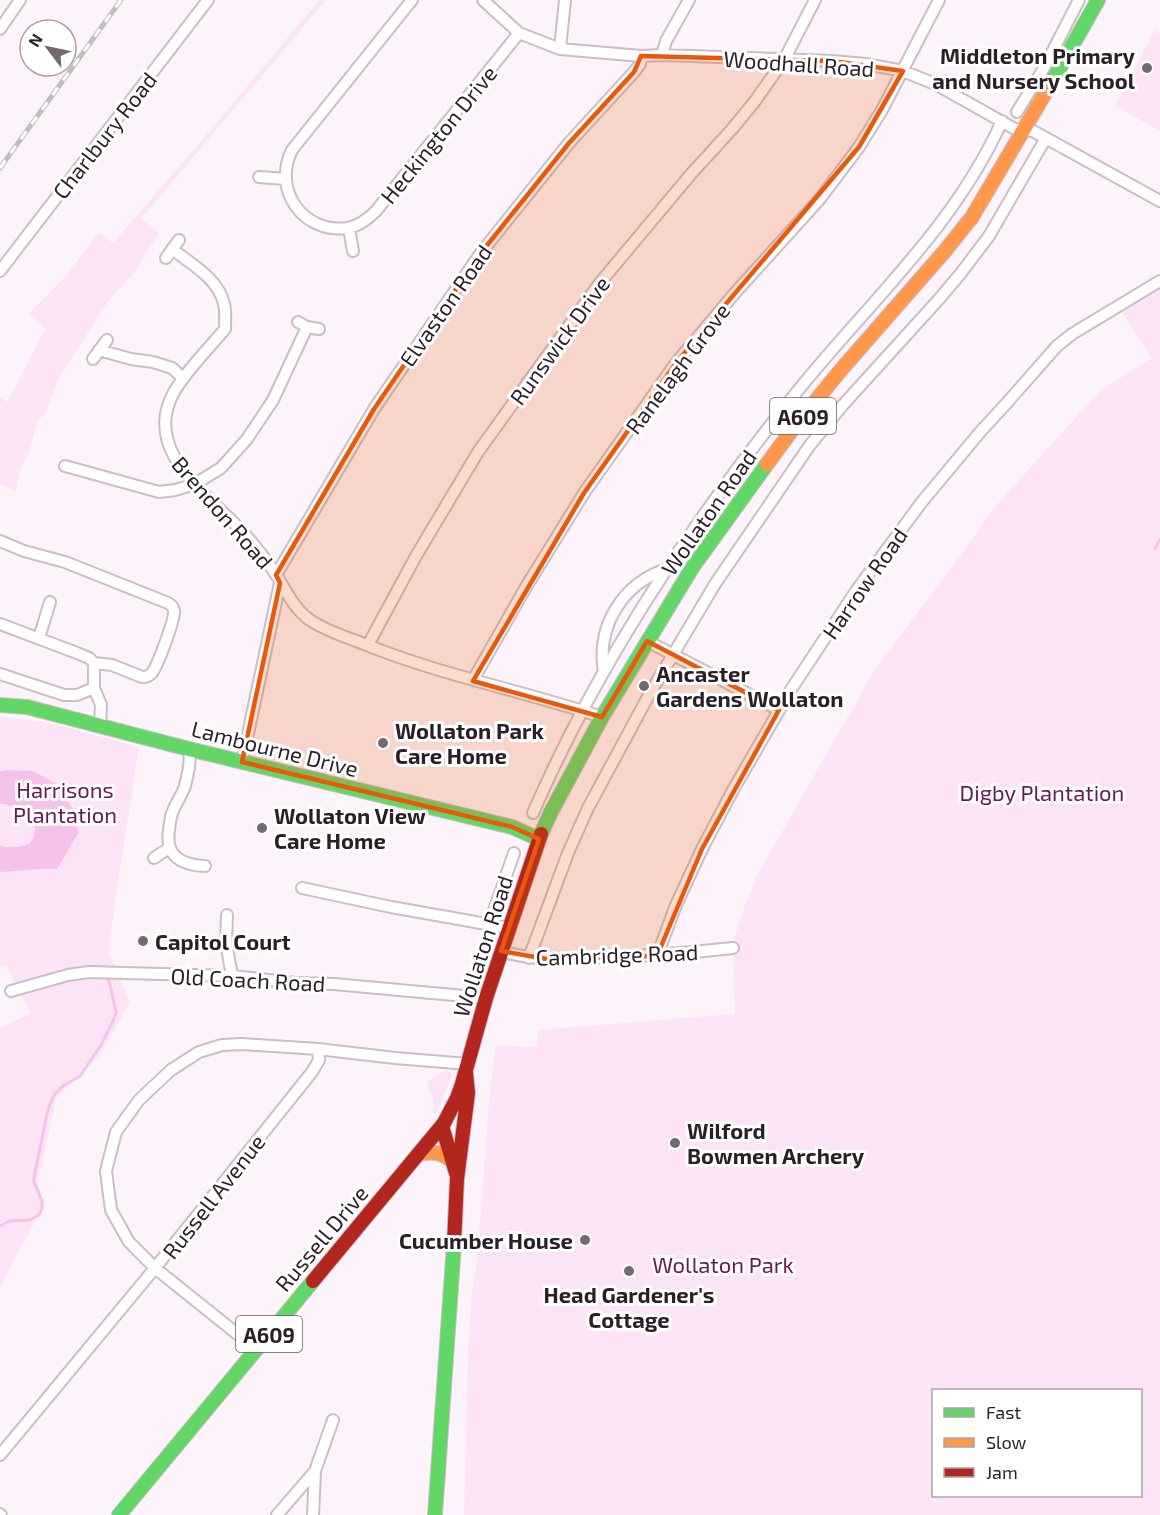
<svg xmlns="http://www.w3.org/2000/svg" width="1160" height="1515" viewBox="0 0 1160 1515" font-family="'Exo 2',sans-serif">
  <rect width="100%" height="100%" fill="#fcf4fa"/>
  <!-- green -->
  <path fill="#fbe4f6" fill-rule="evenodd" d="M319 0H326L141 219 159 233 133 274 109 300 60 376 45 413 38 421 27 457 20 469 16 491 0 484V397L8 402 45 329 29 314 65 277 99 232 113 243 215 125Z
    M1155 30 1160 33V131L1115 106Z
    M1160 290V1515H464L468 1351 472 1292 477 1261 490 1088 496 1046 537 1047 538 1030 735 1014 733 942 745 905 756 881 755 879 873 673 1000 501 1101 390 1152 358 1122 313ZM934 1390H1140V1496H934Z
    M0 717 51 723 139 747 115 902 109 953 130 1003 100 1055 56 1098 42 1165 37 1182 45 1203 0 1287V1028L31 1013 6 966 0 967Z
    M446 1070 450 1071 452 1076 436 1114 433 1112V1100L427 1082Z"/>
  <!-- water -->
  <path fill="#f5c3ea" d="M7 770 33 771 55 783 73 809 72 814 79 832 57 869H37L4 872 0 871V845L4 847H18L29 844 34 837 35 829 34 823 28 814 5 804H0V771Z"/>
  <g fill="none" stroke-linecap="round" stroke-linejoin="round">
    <!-- stream -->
    <path stroke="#f5c3ea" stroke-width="3" d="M1155 548 1160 540
      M0 1226 10 1221 29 1220 39 1215 42 1208V1201L34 1182V1178L47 1114 50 1104 55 1094 63 1086 80 1076 101 1045 114 1019 116 1012 109 980"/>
    <defs>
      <path id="street" d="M412 0 292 150C272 190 303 234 348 228 358 226 369 218 376 211L519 33
        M483 0 519 33 560 49 641 56 662 55 832 61 866 64 903 71 935 84 1015 129 1033 131 1160 201
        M0 29 20 0
        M560 49 565 0
        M662 55 666 41 689 0
        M1017 112 1044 68 1079 0
        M259 177 286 179
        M349 228 353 251
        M172 249C191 264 219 279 224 304 226 312 225 321 225 329 209 348 186 371 174 392 142 449 204 492 238 527 252 541 264 557 275 573 286 590 293 608 310 620 326 631 346 637 364 644 441 675 523 691 602 717
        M166 258 179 240
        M0 271 208 0
        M298 322 307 327 319 329
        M99 350 131 359 153 362 172 368 183 378
        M93 359 107 340
        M65 466 159 492 175 490 195 484 221 468 247 439 273 400 307 327
        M0 541 24 551 65 562 168 603C172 606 173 606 174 611 175 619 157 668 151 674 147 677 146 677 142 677L112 665 94 663 89 658 77 653 0 624
        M276 575 374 409 480 254 569 143 634 72 640 64 641 56
        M39 638 50 602
        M647 641 779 710
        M368 645 416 556 478 452 599 284 691 174 733 128 755 101 784 60 815 0
        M94 663V688
        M604 672C596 626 623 583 667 569
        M0 674 64 695H77L94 688 101 705 100 726
        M473 680 526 587 584 493 676 363 734 294 819 200 859 147 882 110 939 0
        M189 749C191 762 188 773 185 786 182 795 176 803 173 811 170 817 170 823 169 830 165 856 181 865 205 866
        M242 762 280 583
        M533 813C598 663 690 525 792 398 864 307 953 230 1002 121
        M154 858 169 848
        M302 888 391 907 509 928
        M227 915 226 943 232 976
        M489 925 514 853
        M501 951C534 961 565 959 598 958 643 956 688 953 733 948
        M657 956 676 905 702 849 733 790 792 688 856 591 921 503 981 431 1005 405 1057 346 1072 334 1160 281
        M529 958 568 853 588 808 649 695 715 584 810 445 842 406 940 298 961 273 989 236 1046 138
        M11 991 68 975 89 972 232 976 296 983 334 984 486 998
        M256 1349 155 1268 129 1242 111 1210 106 1171 116 1132 139 1100 171 1070 199 1052 222 1045 242 1044 318 1049 395 1058 468 1064
        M0 1455 155 1268 312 1072 319 1060 318 1049
        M315 1471 333 1420
        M0 1514 1 1515
        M277 1515 315 1471 313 1515"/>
      <path id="fast" d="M1050 85 1098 0
        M0 705 27 707 189 749 512 827 539 839
        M541 834 551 812 602 717 692 568 767 464
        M119 1515 313 1281
        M435 1515 454 1244"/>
      <path id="slow" d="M767 464 792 430 840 371 944 252 972 217 1050 85
        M419 1154C433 1151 442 1152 453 1162"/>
      <path id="jam" d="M442 1126 456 1173
        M454 1244 457 1179 468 1093 466 1073
        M313 1281 444 1123 457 1098 462 1084 486 998 541 834"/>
    </defs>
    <!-- street casing -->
    <use href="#street" stroke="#c9bfc6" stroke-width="14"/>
    <!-- fast casing -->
    <use href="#fast" stroke="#c9bfc6" stroke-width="16"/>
    <!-- slow casing -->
    <use href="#slow" stroke="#c9bfc6" stroke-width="16"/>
    <!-- jam casing -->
    <use href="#jam" stroke="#c9bfc6" stroke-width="16"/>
    <!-- street -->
    <use href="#street" stroke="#fffdfe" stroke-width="10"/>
    <!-- fast -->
    <use href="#fast" stroke="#63d668" stroke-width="14"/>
    <!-- slow -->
    <use href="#slow" stroke="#ff974d" stroke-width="14"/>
    <!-- jam -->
    <use href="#jam" stroke="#b3261e" stroke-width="14"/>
    <defs>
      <path id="rail" d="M0 168 121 0"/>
    </defs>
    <!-- rail casing -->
    <use href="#rail" stroke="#c0bebf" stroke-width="5"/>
    <!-- rail -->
    <use href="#rail" stroke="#fff" stroke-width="3" stroke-dasharray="9" stroke-linecap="butt"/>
  </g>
  <!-- marked area -->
  <path fill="#e8590c" fill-opacity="0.2" stroke="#e8590c" stroke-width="4.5" stroke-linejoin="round" d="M641 56 832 61 903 71 859 147 676 363 584 493 473 681 602 717 647 641 779 710 702 849 657 956 546 959 501 951 539 839 512 827 242 762 280 583 276 575 374 409 480 254 569 143 634 72Z"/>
  <!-- markers -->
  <g fill="#746971" stroke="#fff" stroke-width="2">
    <circle cx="1147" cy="68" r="6"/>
    <circle cx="644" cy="686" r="6"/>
    <circle cx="383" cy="743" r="6"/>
    <circle cx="262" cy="828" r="6"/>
    <circle cx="143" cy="941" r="6"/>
    <circle cx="675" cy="1143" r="6"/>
    <circle cx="585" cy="1240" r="6"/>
    <circle cx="629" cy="1271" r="6"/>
  </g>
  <g text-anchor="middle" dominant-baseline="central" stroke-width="6" stroke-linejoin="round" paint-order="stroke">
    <!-- shield labels -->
    <g fill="#fff" stroke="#6a6268" stroke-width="1.5">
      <rect x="770" y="398" width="66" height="36" rx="4.5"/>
      <rect x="236" y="1316" width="66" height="36" rx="4.5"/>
    </g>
    <g font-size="21" font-weight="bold" fill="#2a1e27">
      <text x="803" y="416">A609</text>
      <text x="269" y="1334">A609</text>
    </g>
    <!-- poi labels -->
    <g font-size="22" font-weight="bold" fill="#2a1e27" stroke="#fff" text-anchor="start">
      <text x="1135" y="55" text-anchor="end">Middleton Primary<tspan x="1135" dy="25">and Nursery School</tspan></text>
      <text x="656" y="673">Ancaster<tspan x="656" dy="25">Gardens Wollaton</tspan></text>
      <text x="395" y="730">Wollaton Park<tspan x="395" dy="25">Care Home</tspan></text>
      <text x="274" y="815">Wollaton View<tspan x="274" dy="25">Care Home</tspan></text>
      <text x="155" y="941">Capitol Court</text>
      <text x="687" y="1130">Wilford<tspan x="687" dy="25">Bowmen Archery</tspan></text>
      <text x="573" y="1240" text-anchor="end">Cucumber House</text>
      <text x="629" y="1294" text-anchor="middle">Head Gardener's<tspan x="629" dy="25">Cottage</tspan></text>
    </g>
    <!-- street labels -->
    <g font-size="22" fill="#2a1e27" stroke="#fff">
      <text transform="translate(799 63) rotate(4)">Woodhall Road</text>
      <text transform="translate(438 134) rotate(-51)">Heckington Drive</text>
      <text transform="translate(104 135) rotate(-52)">Charlbury Road</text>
      <text transform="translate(445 305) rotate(-55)">Elvaston Road</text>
      <text transform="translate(559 340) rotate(-54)">Runswick Drive</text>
      <text transform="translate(677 368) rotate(-53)">Ranelagh Grove</text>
      <text transform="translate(223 512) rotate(49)">Brendon Road</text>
      <text transform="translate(708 512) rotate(-55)">Wollaton Road</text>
      <text transform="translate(864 583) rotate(-55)">Harrow Road</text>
      <text transform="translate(275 748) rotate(14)">Lambourne Drive</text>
      <text transform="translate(482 946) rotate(-72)">Wollaton Road</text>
      <text transform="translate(617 954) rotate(-2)">Cambridge Road</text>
      <text transform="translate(248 979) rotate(3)">Old Coach Road</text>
      <text transform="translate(213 1196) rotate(-52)">Russell Avenue</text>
      <text transform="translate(321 1238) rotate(-50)">Russell Drive</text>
    </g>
    <!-- park labels -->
    <g font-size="22" fill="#67195a" stroke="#fff">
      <text x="65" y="789">Harrisons<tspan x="65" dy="25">Plantation</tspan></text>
      <text x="1042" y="792">Digby Plantation</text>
      <text x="723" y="1264">Wollaton Park</text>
    </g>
  </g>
  <!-- legend -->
  <rect x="932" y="1389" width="210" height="108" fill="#ffffff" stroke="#aaa5a9" stroke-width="1.5"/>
  <rect x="944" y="1408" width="30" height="9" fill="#63d668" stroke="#aaa5a9" stroke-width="1.5"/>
  <text x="986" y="1419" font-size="18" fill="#2a1e27">Fast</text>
  <rect x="944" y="1438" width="30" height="9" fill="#ff974d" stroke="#aaa5a9" stroke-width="1.5"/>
  <text x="986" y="1449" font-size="18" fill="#2a1e27">Slow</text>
  <rect x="944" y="1468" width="30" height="9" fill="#b3261e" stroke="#aaa5a9" stroke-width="1.5"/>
  <text x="986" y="1479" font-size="18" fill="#2a1e27">Jam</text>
  <!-- north arrow -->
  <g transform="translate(48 48) rotate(302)"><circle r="28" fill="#ffffff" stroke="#aaa5a9" stroke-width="1.5"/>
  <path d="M0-4.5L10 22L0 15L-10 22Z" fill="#746971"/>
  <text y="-9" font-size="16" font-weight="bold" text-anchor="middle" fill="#2a1e27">N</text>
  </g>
</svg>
